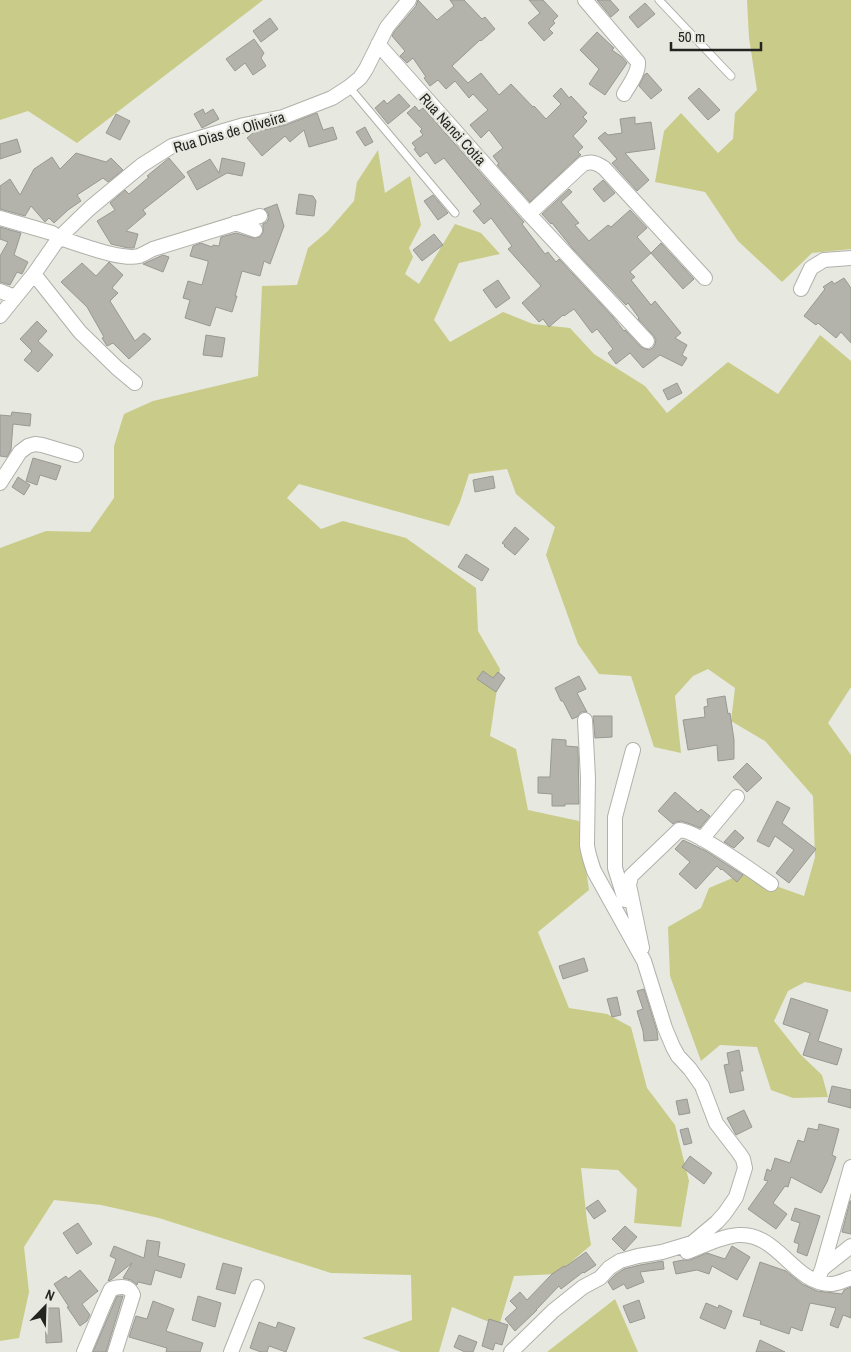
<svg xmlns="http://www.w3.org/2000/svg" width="851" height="1352" viewBox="0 0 851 1352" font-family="'Archivo Narrow',sans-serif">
  <rect width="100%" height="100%" fill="#e7e8e0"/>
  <!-- green -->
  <path fill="#c9cc88" d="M0 0H263L77 143 28 111 0 120Z
    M747 0H851V249L812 253 782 282 738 241 705 192 655 182 664 131 681 113 718 153 733 139 735 113 757 90 749 38Z
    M378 150 385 193 410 176 421 225 409 248 413 257 405 274 419 284 455 224 481 233 500 254 459 263 434 320 450 342 503 312 533 324 570 328 594 354 645 386 667 413 728 362 778 394 820 335 851 361V687L828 723 851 755V992L805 982 788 991 774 1021 801 1055 822 1075 828 1097 793 1098 771 1090 757 1047 720 1045 701 1061 670 976 668 927 701 908 709 888 742 874 804 896 815 857 813 796 765 741 731 721 735 688 708 669 693 676 675 696 681 753 654 747 631 676 599 674 578 644 546 555 555 527 516 494 507 469 469 474 460 502 449 526 299 484 287 498 321 529 343 521 406 538 476 588 478 631 500 669 490 736 516 749 528 810 579 821 589 890 538 932 569 1008 607 1014 631 1027 647 1088 675 1125 689 1181 681 1227 634 1223 637 1189 618 1170 581 1168 587 1221 591 1245 557 1274 514 1276 499 1326 452 1307 439 1352H401L362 1338 412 1320 411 1275 331 1273 159 1218 101 1205 54 1200 24 1247 29 1292 19 1338 0 1341V548L46 531 90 532 114 498V446L124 414 153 401 258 376 262 286 297 285 308 248 328 231 354 201 357 182Z
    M615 1299 638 1352H547Z"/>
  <!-- building -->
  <path fill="#b3b3ac" stroke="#989992" d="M418 0 437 20 454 6 450 0H464L482 19 485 17 495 29 481 41 480 40 452 66 468 83 481 73 499 95 511 84 533 107 534 106 546 119 561 104 553 96 561 88 569 98 571 96 587 113 583 117 587 121 582 127 573 136 583 147 578 152 581 155 577 158 530 202 497 165 499 164 493 156 503 148 489 130 481 138 470 125 488 110 473 94 469 98 455 81 446 89 438 80 430 86 424 78 426 77 413 58 407 63 400 56 405 51 392 36 394 32 416 6Z
    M529 0H543L558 16 553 21 555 23 549 29 553 33 544 41 528 23 540 13Z
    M597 0H610L619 10 611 17Z
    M645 3 655 14 638 28 629 17Z
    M270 18 278 29 261 42 253 31Z
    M597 32 614 48 612 50 622 57 627 63 605 95 589 84 599 69 580 50Z
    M254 39 264 53 261 58 266 66 253 75 245 63 235 71 226 59Z
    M647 73 662 90 651 99 639 86 644 75Z
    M699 88 720 110 708 120 688 98Z
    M399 94 410 106 388 124 375 108 384 100 387 104Z
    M415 106 419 111 423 108 524 222 522 224 545 254 548 252 556 262 559 259 613 317 624 331 625 330 641 347 648 350 653 348 655 344 656 340 653 335 638 319 639 318 628 303 626 305 573 249 552 223 551 224 542 214 569 189 572 192 561 202 579 223 575 225 589 241 608 225 611 227 630 210 647 228 637 237 651 253 630 272 635 277 631 280 651 305 655 301 681 333 675 338 687 345 682 355 687 358 682 366 660 355 643 368 630 353 616 364 608 353 613 349 597 329 592 333 574 309 564 316 563 315 549 327 543 319 539 322 522 303 541 286 508 249 512 246 491 218 484 224 473 211 481 204 444 158 435 164 427 152 420 157 414 149 416 148 412 143 423 135 420 131 422 129 407 113Z
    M203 109 205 114 213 109 219 119 202 128 194 114Z
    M317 113 323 130 333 127 337 139 309 147 304 130 290 142 285 136 262 156 247 138 254 132 286 125Z
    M116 114 130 121 120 140 106 133Z
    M635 117V124L651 122 655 149 625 153 649 180 637 191 612 163 617 159 598 138 605 132 608 135 622 133 620 119Z
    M365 127 373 142 365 146 356 132Z
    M17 139 21 152 0 159V144Z
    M76 153 106 162 111 158 123 170 108 182 103 178 77 195 81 201 68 210 54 223 49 218 45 222 31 206 25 216 0 209V186L10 179 20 195 34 169 52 157 60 169Z
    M169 158 185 177 143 210 146 214 126 231 138 234 134 248H128L111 244 97 221 115 210 110 203 125 190 129 194 149 177 147 176Z
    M222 158 245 163 242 176 227 173 197 190 187 172 210 159 219 173Z
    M603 180 615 193 604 202 593 189Z
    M299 194 313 196 316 201 314 216 296 214Z
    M433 195 448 213 438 220 424 201Z
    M277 204 284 226 270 264 264 261 260 276 242 271 235 296H237L232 312 216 307 210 326 185 318 190 300 183 298 188 281 202 285 208 263V261L190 256 193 246 201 243 212 247 213 245 219 246 221 237 236 233 253 238 260 237 263 232V224L267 222 269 217 268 213 264 209Z
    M0 227 21 233 14 255 28 262 22 274 17 272 10 285 0 282V256L8 242 0 239Z
    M434 234 443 245 422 261 413 250Z
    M661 243 694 279 683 289 651 253Z
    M163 255 169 257 163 272 143 264Z
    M109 262 123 275 112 288 118 293 110 301 135 341 144 333 151 339 129 359 113 343 107 346 102 338 104 337 87 307 61 282 82 263 96 276Z
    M844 278 851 288V343L841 332 836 338 818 323 816 325 804 316 825 289 823 287 832 281 834 284Z
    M498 280 510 298 496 308 483 290Z
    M37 321 47 331 38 341 53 355 38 372 24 360 32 351 20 339Z
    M206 335 225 338 222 357 203 355Z
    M677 383 682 393 668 400 663 390Z
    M12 412 31 414 30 426 13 424 11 450 7 457 0 456V415L11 416Z
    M33 458 61 466 56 480 40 475 37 485 26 481Z
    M493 476 495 488 475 492 473 480Z
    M18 477 30 485 24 495 12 487Z
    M515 527 529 539 515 555 504 546 505 545 502 543Z
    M466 554 489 569 482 581 458 567Z
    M483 671 493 678 498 672 505 678 496 692 477 679Z
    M579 676 586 689 577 693 587 712H581L577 717 572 719 563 701H561L555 688Z
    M725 696 728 714 730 713 734 740V759L718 761 717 745 688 750 683 720 705 717 704 707 708 706 707 699Z
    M593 716H612V737L595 738Z
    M552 739 566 740V746L578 747 579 804H565V806H552V794L538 793V777H550Z
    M747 763 762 778 747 792 733 777Z
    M675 792 698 812 701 809 710 816 700 828 690 824 681 821 676 822 673 824 658 811Z
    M777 801 790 808 782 823 816 849 789 883 776 873 794 850 775 836 769 847 757 841Z
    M735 830 744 838 734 848 724 842Z
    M683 840 706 851 743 875 737 882 722 869 721 870 717 866 696 889 679 874 690 862 675 849Z
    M584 958 588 971 563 979 559 966Z
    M644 989 657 1031 658 1040 644 1041 643 1031 637 1011 643 1009 637 991Z
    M617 997 621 1015 612 1017 607 999Z
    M791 998 828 1010 818 1041 842 1049 837 1065 803 1055 810 1033 783 1024Z
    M739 1050 743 1071H740L744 1090 730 1093 724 1065 729 1064 727 1053Z
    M832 1086 851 1090V1108L828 1102Z
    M687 1099 690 1113 679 1115 676 1101Z
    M744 1110 752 1127 736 1135 727 1118Z
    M819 1124 839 1129 832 1155 836 1157 827 1182 821 1193 791 1177 788 1187 785 1186 773 1203 787 1214 776 1229 748 1209 768 1181 764 1180 767 1169 771 1171 775 1158 790 1163 798 1140 804 1142 808 1128 818 1130Z
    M688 1128 692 1143 684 1145 680 1130Z
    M690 1156 712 1173 704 1184 682 1167Z
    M598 1200 606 1211 594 1219 586 1208Z
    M850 1201H851V1234L842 1232Z
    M795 1208 820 1216 807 1256 797 1252 799 1244 794 1242 800 1223 791 1220Z
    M78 1223 92 1244 77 1254 63 1233Z
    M625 1226 637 1237 624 1251 612 1239Z
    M147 1240 160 1242 158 1256 185 1264 181 1278 155 1270 151 1285 138 1282 137 1285 131 1280 123 1278 132 1263 111 1280 108 1281 116 1259 110 1256 114 1246 144 1258Z
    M732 1246 750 1257 737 1280 712 1266 709 1274 697 1270 676 1274 673 1262 683 1260H690L707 1253 725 1259Z
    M586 1252 596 1265 584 1273 583 1272 561 1289 559 1286 536 1310H537L515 1331 505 1319 517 1308 510 1301 520 1292 527 1300 552 1274 564 1266 565 1267Z
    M663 1261 664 1269 640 1272 644 1282 627 1289 624 1284 613 1290 608 1282 615 1275 624 1269 640 1265Z
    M760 1262 786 1271 802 1284 817 1291 842 1294 844 1290 851 1287V1318L843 1315 838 1328 830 1325 836 1308 810 1303 802 1331 791 1327 789 1334 760 1324 761 1321 743 1316Z
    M223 1263 242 1268 235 1294 216 1289Z
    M80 1270 98 1291 82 1304 90 1315 87 1321 80 1326 67 1307H69L54 1284 66 1276 68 1279Z
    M117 1296H123L106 1352H93Z
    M198 1296 221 1303 215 1327 192 1320Z
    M639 1300 645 1318 630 1323 623 1306Z
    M153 1301 174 1309 166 1331 203 1343 200 1352H166L167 1348 129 1337 136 1316 147 1319Z
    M706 1303 718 1308 719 1305 732 1311 725 1329 700 1318Z
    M45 1308H59L62 1342 46 1343Z
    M489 1319 508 1325 502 1345 495 1343 493 1350 482 1346Z
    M259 1322 276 1328 278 1322 295 1328 286 1352 269 1346 267 1352H261L250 1348Z
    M459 1335 477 1342 473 1352H465L454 1347Z
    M760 1340 785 1352H756Z"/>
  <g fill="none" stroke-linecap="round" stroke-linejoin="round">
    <defs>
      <path id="lane" d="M659 0 731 76
        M349 87 455 213"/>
      <path id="street" d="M585 0 638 62C639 73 629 85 624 94
        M378 44 529 214 647 341
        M529 214 583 164C592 161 597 163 604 168L705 278
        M0 218 52 233 59 238C78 243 120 261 139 256 144 254 149 251 153 249L260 216
        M235 223 255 230
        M34 274 80 332 117 368 135 383
        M801 289 811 268 824 260 851 258
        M0 291 15 297
        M0 316 34 274 59 238 90 208 142 165 172 146 244 125 283 117 332 98 349 87 360 78 366 69 387 27 409 0
        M0 483 20 452 28 446 35 444 42 445 76 455
        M702 839 737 797
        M625 900 615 868V817L633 750
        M642 948 629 885 631 876 679 830C694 829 755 873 771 884
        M687 1252C704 1246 721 1236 739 1235 779 1233 794 1285 832 1284 839 1283 845 1280 851 1278
        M822 1269 851 1246
        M817 1281 822 1269 851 1167
        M84 1352 104 1304 111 1289C120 1286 129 1285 133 1295L115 1352
        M231 1352 257 1287
        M511 1352 553 1311 583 1287 600 1278 609 1268 620 1261 638 1256 662 1252 692 1243 717 1222 725 1213 736 1197 745 1168 743 1159 739 1153 716 1123 702 1086 690 1069 678 1056 673 1047 665 1028 644 961 594 871C591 862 588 854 587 845L588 778 585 720"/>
    </defs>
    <!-- lane casing -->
    <use href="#lane" stroke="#b0b1aa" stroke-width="9"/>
    <!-- street casing -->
    <use href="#street" stroke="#b0b1aa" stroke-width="16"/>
    <!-- lane -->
    <use href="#lane" stroke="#fff" stroke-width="7"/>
    <!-- street -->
    <use href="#street" stroke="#fff" stroke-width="14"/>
  </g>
  <g text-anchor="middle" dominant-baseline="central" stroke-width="4.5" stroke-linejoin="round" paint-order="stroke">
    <!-- street labels -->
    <g font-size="15" fill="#242421" stroke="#e7e8e0">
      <text transform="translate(453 129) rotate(48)">Rua Nanci Cotia</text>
      <text transform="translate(229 132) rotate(-16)">Rua Dias de Oliveira</text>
    </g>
  </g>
  <!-- north arrow -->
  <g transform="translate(45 1307) rotate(23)" stroke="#e7e8e0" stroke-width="4" paint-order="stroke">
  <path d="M0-4L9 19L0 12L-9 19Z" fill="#242421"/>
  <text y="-8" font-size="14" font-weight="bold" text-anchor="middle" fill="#242421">N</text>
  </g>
  <!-- scale -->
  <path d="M671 42v8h90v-8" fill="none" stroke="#242421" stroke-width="2.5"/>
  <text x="678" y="42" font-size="15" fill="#242421" stroke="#e7e8e0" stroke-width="4" paint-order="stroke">50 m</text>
</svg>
